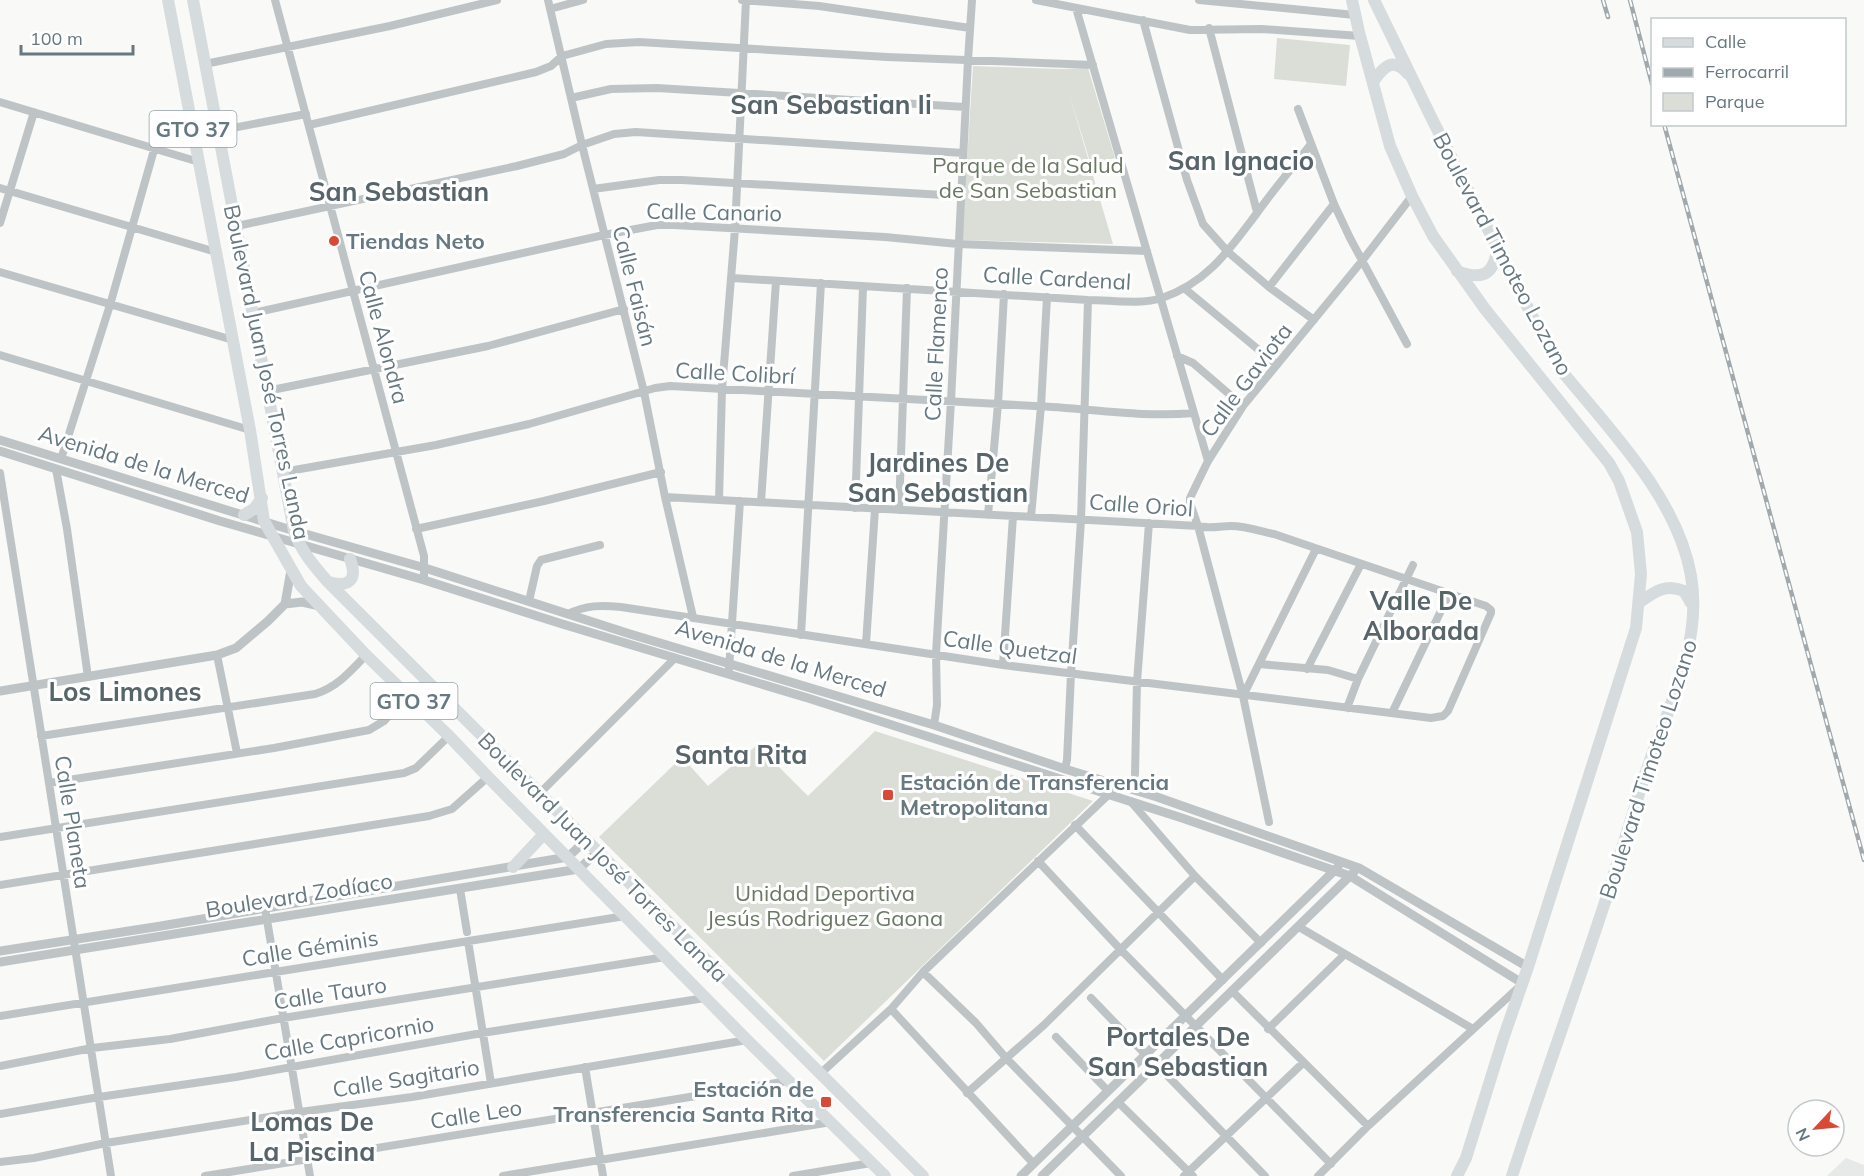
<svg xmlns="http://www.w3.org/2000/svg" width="1864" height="1176" viewBox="0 0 1864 1176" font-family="Mulish,sans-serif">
  <rect width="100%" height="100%" fill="#f9f9f7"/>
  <!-- built -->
  <path fill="#e7e9e8" d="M1846 1158 1864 1165V1176H1827Z"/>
  <!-- green -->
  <path fill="#daded6" d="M1277 38 1350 45 1346 86 1274 79Z
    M973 66 1062 69 1088 68 1115 158 1091 165 1068 90 1113 244 962 240Z
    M875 731 1093 801 824 1061 599 837 682 757 708 786 757 745 808 796Z"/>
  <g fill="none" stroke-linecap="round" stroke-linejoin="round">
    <!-- minor -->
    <path stroke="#bec4c6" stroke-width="8" d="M275 0 424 556V580
      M548 0 582 145 644 392 665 497 693 617
      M742 0 819 6 970 28
      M1036 0 1190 30 1262 29 1360 36
      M1199 0 1355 15
      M1076 8 1208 461
      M550 9 583 0
      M1143 20 1187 180 1203 224 1228 252 1269 287 1314 320
      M1209 28 1257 212
      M205 64 390 26 497 0
      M571 98 611 89 657 88 965 107
      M0 102 199 162
      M1298 109 1334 204 1350 238 1407 344
      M309 125 536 72 551 66 562 56 606 44 639 42 887 57 1093 65
      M217 131 306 114
      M0 188 216 252
      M593 189 659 180H682L961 196
      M0 223 34 112
      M237 226 517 166 564 154 582 145 614 134 636 132 963 153
      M0 272 233 340
      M732 278 1088 300C1111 300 1140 305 1162 298 1208 282 1229 250 1257 213 1274 189 1293 167 1311 144
      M1269 287 1334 204
      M1184 288 1277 365
      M253 313 604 235 657 225H674L885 237 958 244 1147 251
      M0 355 250 430
      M1177 356 1193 363 1243 406
      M267 391 488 346 624 309
      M61 459 110 305 154 150
      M56 469 67 529 88 677
      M283 472 436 445 529 424 655 388 670 386C792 392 913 400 1035 406 1088 408 1141 418 1194 413
      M0 473 111 1176
      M719 500 722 389 735 229 746 0
      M761 502 776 281
      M855 508 863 287
      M899 510 907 288
      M988 515 998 404 1004 294
      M1031 517 1041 406 1047 297
      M416 529 544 501 661 472
      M529 601 537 566 541 560 600 545
      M568 614C586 605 601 605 621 607L1003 665 1431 718 1443 716 1448 711 1491 613V610L1486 606 1274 534C1260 531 1245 526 1231 526 1219 526 1210 529 1198 526L665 497
      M801 635 821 283
      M866 644 875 509
      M217 655 237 753
      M1259 664 1328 670 1358 679
      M1003 665 1013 516
      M729 669 740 501
      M1307 669 1361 564
      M1243 696 1316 549
      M1347 708 1358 679 1413 565
      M1392 713 1449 594
      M934 725 937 705 936 654 951 401 968 60 972 0
      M41 736 315 694C337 687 350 672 366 655
      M1065 769 1067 760 1071 674 1081 520 1088 300
      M1135 774 1137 682 1149 523
      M49 783 274 748 369 730 384 721 407 695
      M540 793 675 658
      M1132 803 1195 876 1261 943
      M1269 822 1243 696 1198 526 1190 503V498L1208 461 1243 406 1362 261 1412 196
      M1075 825 1223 980
      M0 837 404 773 416 768 449 736
      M1038 861 1121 950 1331 1164
      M0 885 429 816 452 809 488 777
      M460 889 467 932
      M266 914 310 1176
      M1299 927 1473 1029
      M468 941 491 1083
      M923 972 976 1023 1006 1058 1121 1176
      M1232 991 1368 1126
      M1091 998 1145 1054
      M891 1009 1033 1163
      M0 1016 625 916
      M1268 1029 1345 954
      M1056 1037 1108 1091
      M1156 1064 1265 1176
      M0 1066 92 1048 170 1039 283 1018 665 957
      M585 1067 603 1176
      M821 1073 891 1009 923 972 1108 795 1111 783
      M967 1093 1044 1025 1195 876
      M1118 1102 1193 1176
      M0 1114 99 1097 236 1077 482 1033 705 998
      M0 1162 34 1158 106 1143 300 1112 412 1097 747 1040
      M205 1176 788 1081
      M503 1176 831 1122
      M793 1176 871 1163
      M1184 1176 1303 1063
      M1318 1176 1368 1126 1519 987"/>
    <!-- tertiary -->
    <path stroke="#bec4c6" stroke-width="9" d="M0 440 288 529 425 568 630 634 934 725 1065 769 1157 797 1359 868 1528 967
      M0 451 220 521 424 580 559 623 811 699 1182 818 1350 876 1522 983
      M285 604 302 602 320 606
      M0 691 199 658 217 655 236 648 268 621 285 604 291 570
      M0 951 161 926 568 857 587 839
      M0 962 579 869 598 851
      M1021 1176 1338 867
      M1042 1176 1354 872"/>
    <!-- primary -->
    <path stroke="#d6dbde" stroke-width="12" d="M168 0 250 430 264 521 301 586 366 655 449 736 488 777 747 1040 885 1176
      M193 0 294 531C301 551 314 566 328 582L923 1176
      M1352 0 1359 32 1390 146 1412 196 1433 236 1485 309 1609 463 1619 481 1637 532 1641 574 1636 628 1528 967 1503 1039 1466 1158 1457 1176
      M1374 0 1433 121 1554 359 1565 375C1613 433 1678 500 1691 576 1703 645 1667 708 1646 772 1632 815 1619 859 1605 902 1575 993 1542 1084 1512 1176
      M1373 82C1383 67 1393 56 1408 74
      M1457 271C1481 280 1494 276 1497 249
      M244 515 254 509 262 498
      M328 582C349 588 358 580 350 559
      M1640 602C1654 592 1666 583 1684 591L1691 603
      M513 867 544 834"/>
    <defs>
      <path id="rail" d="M1603 0 1608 17
        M1630 0 1652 84
        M1664 124 1864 860"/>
    </defs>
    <!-- rail casing -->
    <use href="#rail" stroke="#a0a9ad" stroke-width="4.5"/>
    <!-- rail -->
    <use href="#rail" stroke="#fff" stroke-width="2" stroke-dasharray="7" stroke-linecap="butt"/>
  </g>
  <!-- markers -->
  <g fill="#da4836" stroke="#fff" stroke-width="2">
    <circle cx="334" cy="241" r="6"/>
    <rect x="882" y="789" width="12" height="12" rx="3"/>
    <rect x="820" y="1096" width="12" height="12" rx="3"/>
  </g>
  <g text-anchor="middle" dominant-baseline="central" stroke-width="6" stroke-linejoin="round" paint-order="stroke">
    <!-- shield labels -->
    <g fill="#fff" stroke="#94a0a6" stroke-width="1.5">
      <rect x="149.5" y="111" width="87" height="36" rx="4.5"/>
      <rect x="370.5" y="683" width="87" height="36" rx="4.5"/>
    </g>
    <g font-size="21" font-weight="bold" fill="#667880">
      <text x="193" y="129">GTO 37</text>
      <text x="414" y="701">GTO 37</text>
    </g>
    <!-- park labels -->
    <g font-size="22" fill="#6a7864" stroke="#fff">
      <text x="1028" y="165">Parque de la Salud<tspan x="1028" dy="25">de San Sebastian</tspan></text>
      <text x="825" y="893">Unidad Deportiva<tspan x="825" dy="25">Jesús Rodriguez Gaona</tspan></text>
    </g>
    <!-- street labels -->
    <g font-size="22" fill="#667880" stroke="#fff">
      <text transform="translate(714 212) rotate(1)">Calle Canario</text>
      <text transform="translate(1503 254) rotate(62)">Boulevard Timoteo Lozano</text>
      <text transform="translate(1057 278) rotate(3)">Calle Cardenal</text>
      <text transform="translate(635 286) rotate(76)">Calle Faisán</text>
      <text transform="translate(384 337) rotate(75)">Calle Alondra</text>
      <text transform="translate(936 344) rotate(-87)">Calle Flamenco</text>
      <text transform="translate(267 372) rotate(78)">Boulevard Juan José Torres Landa</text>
      <text transform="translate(735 373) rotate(3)">Calle Colibrí</text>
      <text transform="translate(1246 380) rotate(-53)">Calle Gaviota</text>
      <text transform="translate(144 464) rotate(17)">Avenida de la Merced</text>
      <text transform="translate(1141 505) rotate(4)">Calle Oriol</text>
      <text transform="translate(1010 647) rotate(8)">Calle Quetzal</text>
      <text transform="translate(781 658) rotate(17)">Avenida de la Merced</text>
      <text transform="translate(1648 769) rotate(-72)">Boulevard Timoteo Lozano</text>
      <text transform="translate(73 822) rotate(81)">Calle Planeta</text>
      <text transform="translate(603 857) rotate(45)">Boulevard Juan José Torres Landa</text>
      <text transform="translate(299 895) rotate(-9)">Boulevard Zodíaco</text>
      <text transform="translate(310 948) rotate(-9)">Calle Géminis</text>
      <text transform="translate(330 993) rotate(-9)">Calle Tauro</text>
      <text transform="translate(349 1038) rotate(-10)">Calle Capricornio</text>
      <text transform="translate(406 1078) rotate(-9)">Calle Sagitario</text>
      <text transform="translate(476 1114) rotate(-9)">Calle Leo</text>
    </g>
    <!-- poi labels -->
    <g font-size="22" font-weight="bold" fill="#667880" stroke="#fff" text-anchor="start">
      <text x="346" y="241">Tiendas Neto</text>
      <text x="900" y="782">Estación de Transferencia<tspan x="900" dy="25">Metropolitana</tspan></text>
      <text x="814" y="1089" text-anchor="end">Estación de<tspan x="814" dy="25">Transferencia Santa Rita</tspan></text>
    </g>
    <!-- quarter labels -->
    <g font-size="26" font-weight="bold" fill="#57656b" stroke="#fff">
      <text x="831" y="104">San Sebastian Ii</text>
      <text x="1241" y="160">San Ignacio</text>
      <text x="399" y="191">San Sebastian</text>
      <text x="938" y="462">Jardines De<tspan x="938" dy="30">San Sebastian</tspan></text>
      <text x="1421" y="600">Valle De<tspan x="1421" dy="30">Alborada</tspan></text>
      <text x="125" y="691">Los Limones</text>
      <text x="741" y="754">Santa Rita</text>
      <text x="1178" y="1036">Portales De<tspan x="1178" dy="30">San Sebastian</tspan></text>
      <text x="312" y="1121">Lomas De<tspan x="312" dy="30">La Piscina</tspan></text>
    </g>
  </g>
  <!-- legend -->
  <rect x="1651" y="18" width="195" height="108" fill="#ffffff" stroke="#c2c9cc" stroke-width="1.5"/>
  <rect x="1663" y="38" width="30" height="9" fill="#d6dbde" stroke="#c2c9cc" stroke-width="1.5"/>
  <text x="1705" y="48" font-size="18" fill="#667880">Calle</text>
  <rect x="1663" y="68" width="30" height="9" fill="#a0a9ad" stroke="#c2c9cc" stroke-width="1.5"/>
  <text x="1705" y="78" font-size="18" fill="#667880">Ferrocarril</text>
  <rect x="1663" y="93" width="30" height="18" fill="#daded6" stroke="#c2c9cc" stroke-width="1.5"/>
  <text x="1705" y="108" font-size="18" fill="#667880">Parque</text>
  <!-- north arrow -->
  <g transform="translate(1816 1128) rotate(244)"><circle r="28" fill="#ffffff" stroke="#c2c9cc" stroke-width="1.5"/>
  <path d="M0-4.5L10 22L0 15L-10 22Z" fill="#da4836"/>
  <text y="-9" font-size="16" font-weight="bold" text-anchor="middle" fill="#667880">N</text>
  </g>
  <!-- scale -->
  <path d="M21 45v9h112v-9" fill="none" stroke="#667880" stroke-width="3"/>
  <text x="30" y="45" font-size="18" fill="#667880" stroke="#ffffff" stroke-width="4.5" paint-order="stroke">100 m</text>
</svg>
